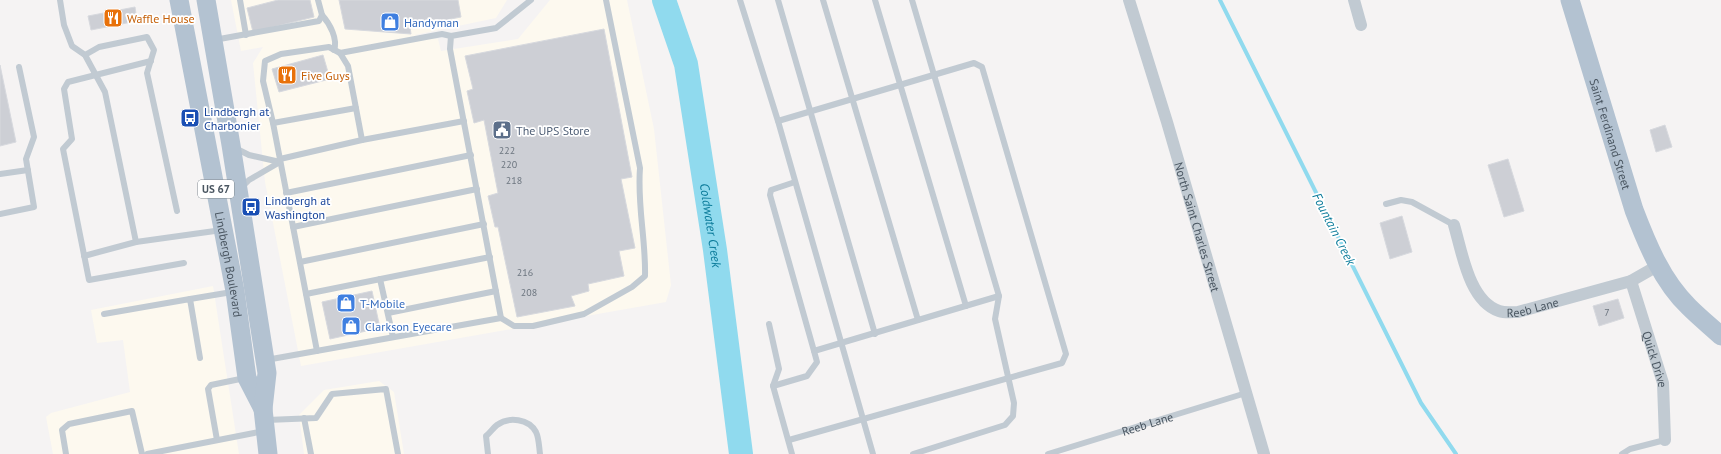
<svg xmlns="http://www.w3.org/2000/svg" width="1721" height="454" viewBox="0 0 1721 454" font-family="'PT Sans',sans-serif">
  <rect width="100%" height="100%" fill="#f5f3f3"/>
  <!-- commercial -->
  <path fill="#fdf9ef" d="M231 0H507L496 18 415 35 438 39 441 51 518 39 550 0H627L654 129 671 285 666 302 301 366 265 182 253 63 263 47 241 51Z
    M213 286 239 454H53L46 417 51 413 130 392 123 340 97 343 91 310Z
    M379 381 394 392 404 454H304L299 415 324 390Z"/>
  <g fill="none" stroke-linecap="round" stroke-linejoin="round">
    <!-- stream -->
    <path stroke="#90daee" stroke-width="4" d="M1220 0 1421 403 1456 454"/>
    <!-- river -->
    <path stroke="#90daee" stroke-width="24" id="s1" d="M664 0 686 64 715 250 741 454"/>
  </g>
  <!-- building -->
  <path fill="#cdcfd5" stroke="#d7d9de" d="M278 0H310L314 17 253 32 247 8Z
    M339 0H458L461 17 410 27 411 34 345 29Z
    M135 7 137 21 91 30 88 16Z
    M604 29 632 177 621 179 635 248 619 251 624 276 588 284 589 291 571 296 575 306 517 317 498 227H495L488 196 498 193 484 120 474 123 467 91 473 89 465 56Z
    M323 55 330 79 279 92 272 69Z
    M0 65 16 142 0 146Z
    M1665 125 1672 147 1656 152 1650 130Z
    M1508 159 1524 211 1504 217 1488 165Z
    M1402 216 1412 252 1390 259 1380 223Z
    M372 291 380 328 330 339 322 302Z
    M1618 299 1624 318 1599 326 1593 306Z"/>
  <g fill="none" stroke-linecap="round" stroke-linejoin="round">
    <!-- lane -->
    <g stroke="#c1cad2" stroke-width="6">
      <path d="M60 0 64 25 72 46 85 55 105 92 136 242"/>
      <path d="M240 0 246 35"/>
      <path d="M740 0 778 121 873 454"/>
      <path d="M778 0 875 334"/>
      <path d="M823 0 918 320"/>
      <path d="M875 0 966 306"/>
      <path d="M912 0 999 296 995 319 1014 403 1013 416 1005 425 913 454"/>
      <path d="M322 15C330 24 338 39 334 50"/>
      <path d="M214 40 319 21 322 15 318 0"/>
      <path d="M340 53 348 66 362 140"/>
      <path d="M85 55 99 47 147 37 154 50 147 73 177 211"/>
      <path d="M151 61 68 82 64 89 72 139 63 149 89 280 184 263"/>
      <path d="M778 121 974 63 982 67 1066 354 1062 363 789 440"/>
      <path d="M273 123 356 108"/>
      <path d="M235 148 249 155 280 162 249 180 241 188"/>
      <path d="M280 159 362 140 464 121"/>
      <path d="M0 174 28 170"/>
      <path d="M795 182 771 190 770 195 814 351 999 296"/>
      <path d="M286 193 471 155"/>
      <path d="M1386 204 1401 200 1412 202 1454 225"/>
      <path d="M0 214 34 207 26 159 34 137 19 67"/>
      <path d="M293 227 477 189"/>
      <path d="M84 256 136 242 222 230"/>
      <path d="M300 262 484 224"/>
      <path d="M380 279 393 337"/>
      <path d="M306 294 490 257"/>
      <path d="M190 299 232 292"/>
      <path d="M388 313 496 291"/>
      <path d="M104 314 190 299 200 358"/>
      <path d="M501 318 514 326H533L584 314 632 287 645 276C646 240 637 205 640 168L606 0"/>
      <path d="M769 324 779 369 773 386 792 454"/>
      <path d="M317 351 273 123 263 81 265 61 281 54 329 47 340 53 442 34 451 36"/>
      <path d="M266 360 501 318 450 49 451 36 496 28 531 0"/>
      <path d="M773 386 807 376 817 362 814 351"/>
      <path d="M304 418 311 454"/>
      <path d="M267 420 316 418 332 394 386 389 398 454"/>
      <path d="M217 440 208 389 211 385 245 378"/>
      <path d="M66 454 62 430 69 424 132 411 142 454"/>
      <path d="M147 454 264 431"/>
      <path d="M488 454 486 436C490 433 493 428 497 425 509 416 529 419 536 432 539 438 539 447 540 454"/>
      <path id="s2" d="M1048 454 1246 393"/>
      <path d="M1622 454 1630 449 1665 440"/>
    </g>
    <!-- street -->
    <g stroke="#c1cad2" stroke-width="12">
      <path id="s3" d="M1129 0 1167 122 1264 454"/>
      <path d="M1354 0 1361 25"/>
      <path id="s4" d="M1454 225C1462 252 1469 301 1499 311 1505 313 1512 312 1518 312L1631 281 1659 265"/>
      <path id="s5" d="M1631 281 1663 383 1665 440"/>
    </g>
    <!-- primary -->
    <g stroke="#b3c2d1" stroke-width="19">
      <path id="s6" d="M179 0 235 291 247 378 263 409"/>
      <path d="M206 0 231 145 267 373 263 409 268 454"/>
      <path id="s7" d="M1570 0 1634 210C1647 244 1662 281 1689 307 1699 317 1710 326 1721 336"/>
    </g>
  </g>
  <!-- icons -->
  <defs>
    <symbol id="restaurant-square" viewBox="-11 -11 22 22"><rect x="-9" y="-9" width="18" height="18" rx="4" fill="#e8710a" stroke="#fff"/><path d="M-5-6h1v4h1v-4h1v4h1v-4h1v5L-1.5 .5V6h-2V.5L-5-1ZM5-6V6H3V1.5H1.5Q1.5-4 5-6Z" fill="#fff"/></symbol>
    <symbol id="shop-square" viewBox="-11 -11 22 22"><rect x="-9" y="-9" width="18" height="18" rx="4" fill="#3f7fe0" stroke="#fff"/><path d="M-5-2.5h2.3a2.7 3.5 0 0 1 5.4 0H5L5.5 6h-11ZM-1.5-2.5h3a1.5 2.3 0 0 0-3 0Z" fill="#fff"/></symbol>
    <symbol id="bus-square" viewBox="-11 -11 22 22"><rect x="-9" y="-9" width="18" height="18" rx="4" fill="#1a4fb4" stroke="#fff"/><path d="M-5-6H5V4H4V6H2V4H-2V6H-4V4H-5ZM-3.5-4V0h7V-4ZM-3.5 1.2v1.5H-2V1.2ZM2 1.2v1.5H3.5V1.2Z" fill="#fff"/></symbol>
    <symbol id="civic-square" viewBox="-11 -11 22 22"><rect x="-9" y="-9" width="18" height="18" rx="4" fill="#5c6f8a" stroke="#fff"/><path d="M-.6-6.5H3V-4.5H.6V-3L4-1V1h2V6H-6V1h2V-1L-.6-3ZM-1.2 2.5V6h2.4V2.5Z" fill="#fff"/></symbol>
  </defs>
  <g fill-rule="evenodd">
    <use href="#restaurant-square" x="102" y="7" width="22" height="22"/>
    <use href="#shop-square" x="379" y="11" width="22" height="22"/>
    <use href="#restaurant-square" x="276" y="64" width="22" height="22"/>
    <use href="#bus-square" x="179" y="107" width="22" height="22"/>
    <use href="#civic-square" x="491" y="119" width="22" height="22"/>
    <use href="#bus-square" x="240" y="196" width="22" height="22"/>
    <use href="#shop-square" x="335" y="292" width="22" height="22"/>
    <use href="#shop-square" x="340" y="315" width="22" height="22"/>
  </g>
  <g text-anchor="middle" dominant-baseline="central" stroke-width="3.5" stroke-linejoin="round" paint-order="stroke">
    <!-- number labels -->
    <g font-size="10" fill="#6b747e">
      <text x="507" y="150">222</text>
      <text x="509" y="164">220</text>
      <text x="514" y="180">218</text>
      <text x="525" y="272">216</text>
      <text x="529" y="292">208</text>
      <text x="1607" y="312">7</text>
    </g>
    <!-- shield labels -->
    <rect fill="#fff" stroke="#808990" stroke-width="1" x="198" y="180" width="36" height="18" rx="3"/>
    <g font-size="11" font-weight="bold" fill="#4a5661">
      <text x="216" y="189">US 67</text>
    </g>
    <!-- food labels -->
    <g font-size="12" fill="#c56008" stroke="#fff" text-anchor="start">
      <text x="127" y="18">Waffle House</text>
      <text x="301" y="75">Five Guys</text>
    </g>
    <!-- shop labels -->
    <g font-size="12" fill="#366cbe" stroke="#fff" text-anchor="start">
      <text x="404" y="22">Handyman</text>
      <text x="360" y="303">T-Mobile</text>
      <text x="365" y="326">Clarkson Eyecare</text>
    </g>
    <!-- transit labels -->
    <g font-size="12" fill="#164399" stroke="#fff" text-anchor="start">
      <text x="204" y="111">Lindbergh at<tspan x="204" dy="14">Charbonier</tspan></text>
      <text x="265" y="200">Lindbergh at<tspan x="265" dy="14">Washington</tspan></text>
    </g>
    <!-- service labels -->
    <g font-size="12" fill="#4e5e75" stroke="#fff" text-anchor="start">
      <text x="516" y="130">The UPS Store</text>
    </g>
    <!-- street labels -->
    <g font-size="12" fill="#4a5661" stroke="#fff">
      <text stroke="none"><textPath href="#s7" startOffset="140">Saint Ferdinand Street</textPath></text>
      <text stroke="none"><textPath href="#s3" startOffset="237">North Saint Charles Street</textPath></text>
      <text stroke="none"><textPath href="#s6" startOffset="269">Lindbergh Boulevard</textPath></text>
      <text stroke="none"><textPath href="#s4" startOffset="135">Reeb Lane</textPath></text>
      <text stroke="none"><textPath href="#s5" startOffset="82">Quick Drive</textPath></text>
      <text stroke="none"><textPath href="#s2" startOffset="104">Reeb Lane</textPath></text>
    </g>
    <!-- water labels -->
    <g font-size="13" font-style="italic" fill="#0c7c9b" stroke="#fff">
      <text stroke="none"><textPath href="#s1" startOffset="231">Coldwater Creek</textPath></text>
      <text transform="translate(1334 229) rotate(63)">Fountain Creek</text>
    </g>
  </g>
</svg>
